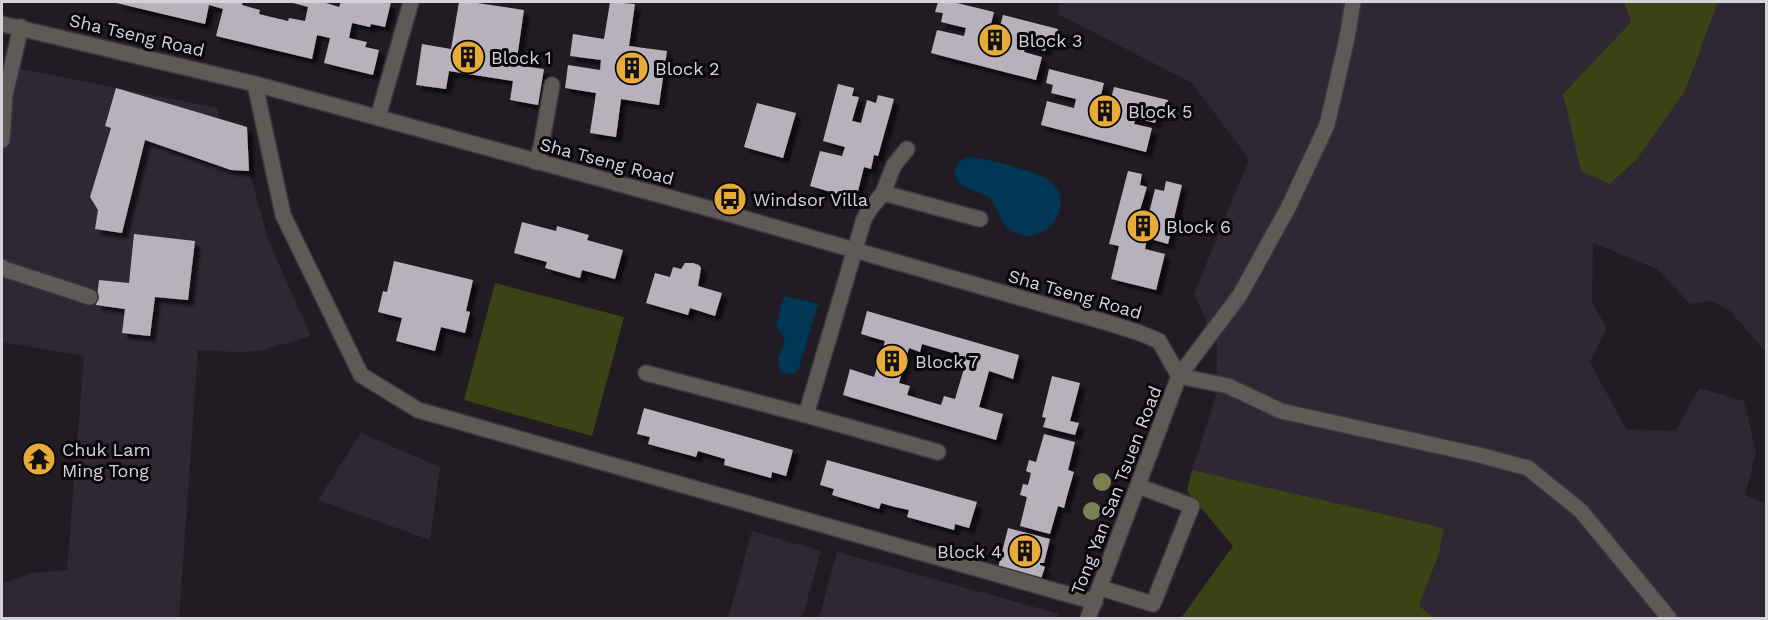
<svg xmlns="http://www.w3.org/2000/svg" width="1768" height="620" viewBox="0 0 1768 620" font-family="'Work Sans',sans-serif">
  <defs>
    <filter id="shadow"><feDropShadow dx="5.5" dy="5.5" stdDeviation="1.5" flood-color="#0009"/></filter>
  </defs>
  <rect width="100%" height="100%" fill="#211c24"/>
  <!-- built -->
  <path fill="#2e2734" d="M1059 2H1624L1632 22 1563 94 1685 91 1718 2H1766V352L1730 311 1712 301 1690 304 1657 269 1593 243 1592 303 1607 328 1590 362 1626 429 1676 431 1699 388 1744 401 1756 452 1745 495 1766 504V618H1435L1419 606 1439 554 1444 528 1192 470 1216 396 1217 343 1194 294 1249 159 1192 83 1058 14Z
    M2 65 218 108V118L247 127 249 171 269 242 311 336 260 351 235 352 198 350 179 618H2V584L32 573 67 570 84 356 2 342Z
    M361 433 440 467 430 540 318 500Z
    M752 531 821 551 802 618H728Z
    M837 552 1059 614 1057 618H819Z"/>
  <!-- green -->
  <path fill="#3b4214" d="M1624 2H1718L1685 91 1637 159 1610 184 1581 171 1563 94 1631 22Z
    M495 283 624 317 592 436 464 400Z
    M1192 470 1444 528 1439 554 1419 606 1435 618H1181L1233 546 1187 491Z"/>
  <!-- water -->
  <path fill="#003755" d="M970 157C987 159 1038 171 1050 181 1079 205 1043 251 1012 231 999 222 998 209 989 197 977 190 950 189 956 168 958 161 963 158 970 157Z
    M784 296 818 304 799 368C794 375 788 375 781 373L778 360 785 339 776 327Z"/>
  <!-- building -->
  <path fill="#b7b1bb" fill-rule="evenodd" filter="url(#shadow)" d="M112 2H243L242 5 260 10 259 14 288 21 289 18 305 21 308 7 293 3V2H326V3L339 7 341 2H391L385 27 371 24 370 27 352 23 349 38 367 42 365 47 379 50 373 75 324 63 330 38 317 35 312 59 216 36 223 9 209 5 205 24Z
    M459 2H471L524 10 516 65 544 69 538 105 510 100 513 81 449 71 446 89 416 85 422 44 451 49Z
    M610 2 635 4 629 46 667 51 659 105 621 99 616 137 590 133 596 93 565 88 568 65 600 70 601 60 570 56 573 34 604 39Z
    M938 2H953L994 12 989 32 998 34 1003 15 1058 29 1054 45 1047 43 1045 51 1025 46 1024 52 1042 57 1036 80 931 53 937 30 964 36 966 28 941 22 943 13 935 12Z
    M1049 69 1104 83 1099 103 1109 106 1114 87 1168 100 1165 116 1157 114 1155 123 1136 118 1134 124 1152 128 1146 152 1041 125 1047 101 1074 108 1076 99 1051 93 1053 85 1046 83Z
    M838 84 854 88 852 96 859 97 852 121 861 123 867 100 876 103 878 95 894 99 878 156 874 155 871 169 864 167 856 199 810 186 820 151 842 156 845 147 823 141Z
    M116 88 247 127 249 171 231 170 145 140 122 233 95 229 98 210 90 197 111 128 105 126Z
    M757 103 796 113 783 158 744 147Z
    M1128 171 1142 174 1140 185 1147 187 1140 210 1149 213 1155 189 1164 191 1166 181 1182 185 1168 244 1147 238 1145 249 1165 254 1156 290 1111 279 1119 246 1109 244Z
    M522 222 556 231 557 226 589 235 587 240 623 250 615 279 582 270 580 278 545 268 547 262 514 253Z
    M134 234 195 241 188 300 155 297 150 336 122 333 125 309 96 305 99 280 129 283Z
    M394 261 473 280 466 311 470 312 465 333 441 327 435 351 396 341 402 318 378 312 383 291 387 292Z
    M685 263H693L699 265 701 268 698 286 722 293 715 316 690 308 688 315 646 303 655 273 670 277 673 267 681 269Z
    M867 311 1019 355 1013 379 989 371 979 407 1003 414 996 440 843 395 850 369 874 377 885 341 861 334ZM922 344 956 354 954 361 965 365 955 399 944 396 941 405 907 395 910 386 899 383 909 348 920 352Z
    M1052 376 1080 383 1070 421 1079 423 1075 435 1043 427 1046 418 1042 417Z
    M644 408 793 450 786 476 772 472 771 478 724 465 725 459 698 451 696 457 648 444 650 437 637 434Z
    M1044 434 1075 442 1068 470 1074 472 1067 496 1064 508 1058 506 1050 534 1020 526 1027 497 1020 495 1023 484 1028 485 1031 473 1026 471 1029 460 1036 462Z
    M827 460 977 502 969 528 955 524 954 530 907 517 909 510 895 507 881 503 879 509 832 495 834 489 820 485Z
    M1008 528 1050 539 1044 563H1040V565L1045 567 1041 579 998 568Z"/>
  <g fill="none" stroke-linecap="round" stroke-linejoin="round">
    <defs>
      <path id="lane" d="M1353 2 1347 38 1327 125 1288 208 1240 295 1179 376 1228 386 1281 411 1479 455 1528 468 1581 511 1669 618
        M378 117 411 2
        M907 149 894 165 883 193 870 209 864 219 806 415 938 452
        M883 193 980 219
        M646 373 806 415
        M1101 588 1153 604 1192 506 1138 486"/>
      <path id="street" d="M2 24 255 84 722 212 1105 322 1140 333 1159 341 1179 376 1088 618
        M255 84 283 215 361 375 418 410 1095 602
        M2 140 5 95 21 27
        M536 162 541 147 552 85
        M2 267 4 269 90 297"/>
    </defs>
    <!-- lane casing -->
    <use href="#lane" stroke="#3a363d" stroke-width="18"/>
    <!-- street casing -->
    <use href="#street" stroke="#3a363d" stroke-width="18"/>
    <!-- lane -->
    <use href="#lane" stroke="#5f5958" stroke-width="15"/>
    <!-- street -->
    <use href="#street" stroke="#5f5958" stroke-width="15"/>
  </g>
  <!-- trees -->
  <g fill="#7a814f">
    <circle cx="1102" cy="482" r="9"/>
    <circle cx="1092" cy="511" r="9"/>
  </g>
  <!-- icons -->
  <defs>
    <symbol id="building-disc" viewBox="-11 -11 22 22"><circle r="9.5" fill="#e9ab38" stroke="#09070b"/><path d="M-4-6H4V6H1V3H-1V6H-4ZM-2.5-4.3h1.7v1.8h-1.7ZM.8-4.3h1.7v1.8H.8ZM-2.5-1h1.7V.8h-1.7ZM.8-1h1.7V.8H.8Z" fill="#111"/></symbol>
    <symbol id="bus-disc" viewBox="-11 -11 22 22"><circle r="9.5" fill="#e9ab38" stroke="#09070b"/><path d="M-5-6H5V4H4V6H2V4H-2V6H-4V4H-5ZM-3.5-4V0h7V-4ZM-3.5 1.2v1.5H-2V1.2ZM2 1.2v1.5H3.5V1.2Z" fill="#111"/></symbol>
    <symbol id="temple-disc" viewBox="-11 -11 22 22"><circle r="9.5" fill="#e9ab38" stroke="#09070b"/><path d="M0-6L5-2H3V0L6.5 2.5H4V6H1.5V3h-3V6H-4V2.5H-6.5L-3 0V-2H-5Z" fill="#111"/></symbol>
  </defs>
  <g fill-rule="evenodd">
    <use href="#building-disc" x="976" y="21" width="38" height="38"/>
    <use href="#building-disc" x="449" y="38" width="38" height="38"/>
    <use href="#building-disc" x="613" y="49" width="38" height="38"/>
    <use href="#building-disc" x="1086" y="92" width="38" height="38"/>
    <use href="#bus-disc" x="711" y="180" width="38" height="38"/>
    <use href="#building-disc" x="1124" y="207" width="38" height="38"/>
    <use href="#building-disc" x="873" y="342" width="38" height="38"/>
    <use href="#temple-disc" x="20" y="440" width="38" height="38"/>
    <use href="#building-disc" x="1006" y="532" width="38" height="38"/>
  </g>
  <g text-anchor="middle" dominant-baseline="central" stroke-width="6" stroke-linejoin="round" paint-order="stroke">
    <!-- street labels -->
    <g font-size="18" fill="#d6d3d8" stroke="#09070b">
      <text transform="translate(137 35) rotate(13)">Sha Tseng Road</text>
      <text transform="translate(607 161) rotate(15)">Sha Tseng Road</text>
      <text transform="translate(1075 294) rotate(16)">Sha Tseng Road</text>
      <text transform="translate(1116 490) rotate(-69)">Tong Yan San Tsuen Road</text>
    </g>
    <!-- poi labels -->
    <g font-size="18" fill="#d6d3d8" stroke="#09070b" text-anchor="start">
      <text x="1018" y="40">Block 3</text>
      <text x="491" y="57">Block 1</text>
      <text x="655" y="68">Block 2</text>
      <text x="1128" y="111">Block 5</text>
      <text x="753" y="199">Windsor Villa</text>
      <text x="1166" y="226">Block 6</text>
      <text x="915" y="361">Block 7</text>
      <text x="62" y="449">Chuk Lam<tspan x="62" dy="21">Ming Tong</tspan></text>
      <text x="1002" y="551" text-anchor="end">Block 4</text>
    </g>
  </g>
  <!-- border -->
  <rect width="1768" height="620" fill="none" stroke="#d6d3d8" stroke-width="6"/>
</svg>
